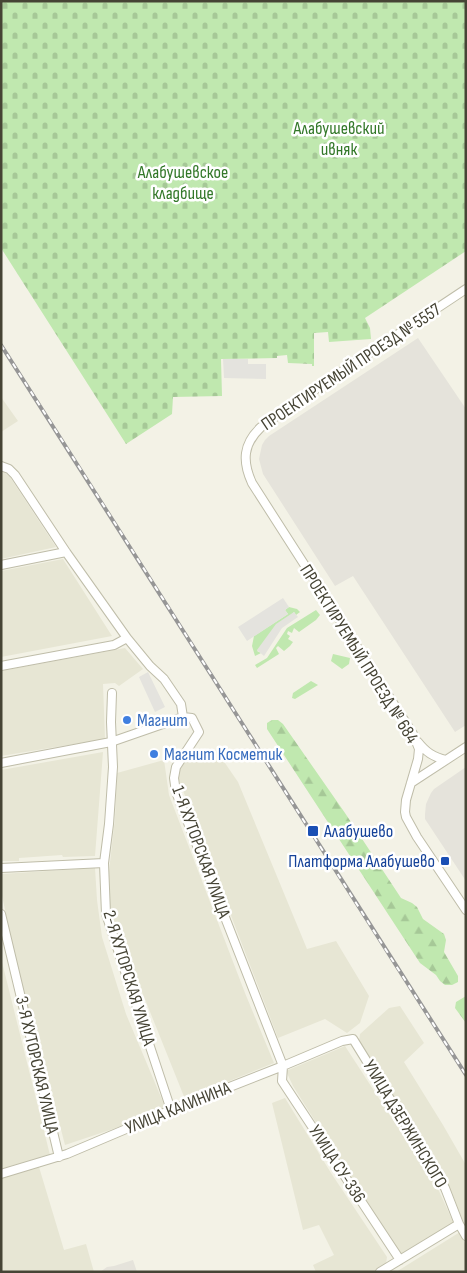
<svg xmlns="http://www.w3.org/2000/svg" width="467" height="1273" viewBox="0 0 467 1273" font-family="'Sofia Sans Condensed',sans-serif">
  <defs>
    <pattern id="forest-firs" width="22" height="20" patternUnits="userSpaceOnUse" patternTransform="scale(1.25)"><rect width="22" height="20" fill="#c0e8af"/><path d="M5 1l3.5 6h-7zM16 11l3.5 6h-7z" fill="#a6c897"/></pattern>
    <pattern id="cemetery-stones" width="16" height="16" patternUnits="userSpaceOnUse" patternTransform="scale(1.25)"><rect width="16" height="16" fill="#c0e8af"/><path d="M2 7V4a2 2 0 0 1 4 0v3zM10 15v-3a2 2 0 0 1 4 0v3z" fill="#a6c897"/></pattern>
  </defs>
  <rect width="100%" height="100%" fill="#f3f2e6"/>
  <!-- residential -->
  <path fill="#e7e6d4" d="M1 397 18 421 1 432Z
    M1 470 10 477 56 547 1 559Z
    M63 559 112 636 1 657V571Z
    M125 648 143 669 119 686 115 683 103 684 105 739 1 756V671Z
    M203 750H216L238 782 307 949 336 941 369 996 360 1023 347 1033 325 1019 278 1038 179 780V770L185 760Z
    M103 752 95 856 63 857 62 855 19 858V861H1V770Z
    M164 760 169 795 245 993 274 1063 185 1099 110 912 108 890 109 871 115 818 117 773Z
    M95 868 97 900 102 937 126 1014 166 1109 110 1130 65 1145 43 1060 19 975 1 891V874Z
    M1 958 50 1155 1 1169Z
    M400 1006 424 1043 404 1062 443 1125 466 1165V1229L452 1193 359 1041 360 1034 389 1008Z
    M345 1046 439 1191 454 1224 400 1256 293 1086 286 1071Z
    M285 1098 331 1173 387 1257 386 1264 374 1272H316L313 1265 334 1255 319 1225 303 1230 272 1103Z
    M39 1167 64 1250 86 1244 94 1272H1V1178Z
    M460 1232 466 1246V1272H396Z"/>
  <!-- industrial -->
  <path fill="#e5e3db" d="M418 338 466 409V725L455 732 353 576 335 586 263 474 259 459 262 445 265 440 269 436Z
    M466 767V881L425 819V814L426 804 431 793 434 789Z
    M133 1260 137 1272H100L107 1267 114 1266Z"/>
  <!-- grass -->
  <path fill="#c0e8af" d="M289 607 297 609 300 612 296 615 294 612 257 651 261 653 255 656 252 646 254 636 288 614 285 610Z
    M316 610 320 615 316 620 299 632 294 628 292 633 288 631 287 634 290 636 288 639 293 642 290 646 284 651 278 646 276 648 279 654 257 668 255 665 267 658 287 628Z
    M333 654 350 658 349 664 342 669 331 661Z
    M311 681 318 685 295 699 292 698 293 693Z"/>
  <!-- forest -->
  <path fill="url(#forest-firs)" d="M272 720H278L283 724 345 813 401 898 412 903 417 907 423 919 444 934 446 940 444 952 458 976V982L452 985H445L440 981 436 975 420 963 267 729V723Z
    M466 996V1023L455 1008 456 1002Z"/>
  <!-- cemetery -->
  <path fill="url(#cemetery-stones)" d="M1 1H466V251L365 318 370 328 371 339 329 342 328 332 314 333V366H312V364L288 363 287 355 277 356V358L221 359 222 396 173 397 172 414 126 444 1 248Z"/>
  <!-- parking -->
  <path fill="#e4e3de" d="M223 359H248V364H266V379L224 378Z
    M283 598 289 607 285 610 288 614 247 641 238 627Z
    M294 612 298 617 282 628 264 656 257 650 276 624Z
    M148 672 165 707 155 712 139 677Z"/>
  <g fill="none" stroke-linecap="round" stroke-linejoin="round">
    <defs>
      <path id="minor" d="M466 289 323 384 261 427C243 444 242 461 252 483L413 734 419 749 418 759 406 800 405 812 406 817 417 837 466 910
        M1 466 9 469 15 475 66 552 127 638 150 666 164 679 181 704 183 717
        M1 565 66 552
        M1 666 114 645 127 638
        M112 693 111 722 113 767 109 824 104 863 106 914 171 1110
        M418 742C426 752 433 757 446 760
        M1 763 111 742 183 717 192 718 199 732 176 767 174 778 176 792 283 1066 282 1081 400 1260
        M411 783 466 747
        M1 868 104 863
        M1 914 59 1157
        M1 1174 67 1154 171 1110 283 1066 342 1041 353 1039 445 1188 459 1224 466 1236
        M380 1272 459 1224"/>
    </defs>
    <!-- minor casing -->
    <use href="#minor" stroke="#bfbda9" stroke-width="10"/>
    <!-- minor -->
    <use href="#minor" stroke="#fff" stroke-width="8"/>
    <defs>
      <path id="rail" d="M1 345C157 588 310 832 466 1075"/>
    </defs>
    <!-- rail casing -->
    <use href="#rail" stroke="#969696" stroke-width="4"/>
    <!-- rail -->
    <use href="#rail" stroke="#fff" stroke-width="2" stroke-dasharray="5.5" stroke-linecap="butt"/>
  </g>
  <!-- markers -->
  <g fill="#3f7fe0" stroke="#fff" stroke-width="2">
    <circle cx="127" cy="720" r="5"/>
    <circle cx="154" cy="754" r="5"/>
  </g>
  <g fill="#1a4fb4" stroke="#fff" stroke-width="2">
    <rect x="307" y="825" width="12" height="12" rx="2.5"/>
    <rect x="440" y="856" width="10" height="10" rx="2.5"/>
  </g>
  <g text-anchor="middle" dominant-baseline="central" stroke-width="5" stroke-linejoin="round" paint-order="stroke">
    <!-- park labels -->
    <g font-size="18" fill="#337829" stroke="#fff">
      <text x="339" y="128">Алабушевский<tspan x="339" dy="21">ивняк</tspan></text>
      <text x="183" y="172">Алабушевское<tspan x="183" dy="21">кладбище</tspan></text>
    </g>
    <!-- street labels -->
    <g font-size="18" fill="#464435" stroke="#fff">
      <text transform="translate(351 367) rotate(-34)">ПРОЕКТИРУЕМЫЙ ПРОЕЗД № 5557</text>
      <text transform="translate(359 654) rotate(58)">ПРОЕКТИРУЕМЫЙ ПРОЕЗД № 684</text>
      <text transform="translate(201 852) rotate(70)">1-Я ХУТОРСКАЯ УЛИЦА</text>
      <text transform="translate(129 978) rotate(73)">2-Я ХУТОРСКАЯ УЛИЦА</text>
      <text transform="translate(37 1065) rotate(77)">3-Я ХУТОРСКАЯ УЛИЦА</text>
      <text transform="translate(178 1108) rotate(-22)">УЛИЦА КАЛИНИНА</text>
      <text transform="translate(405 1124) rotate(59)">УЛИЦА ДЗЕРЖИНСКОГО</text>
      <text transform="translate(337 1164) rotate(57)">УЛИЦА СУ-336</text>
    </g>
    <!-- shop labels -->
    <g font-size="18" fill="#366cbe" stroke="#fff" text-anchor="start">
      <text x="137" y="720">Магнит</text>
      <text x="164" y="754">Магнит Косметик</text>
    </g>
    <!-- transit labels -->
    <g font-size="18" fill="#164399" stroke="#fff" text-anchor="start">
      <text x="324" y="831">Алабушево</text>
      <text x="435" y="861" text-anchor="end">Платформа Алабушево</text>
    </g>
  </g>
  <!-- border -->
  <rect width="467" height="1273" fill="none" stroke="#464435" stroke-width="5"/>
</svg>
